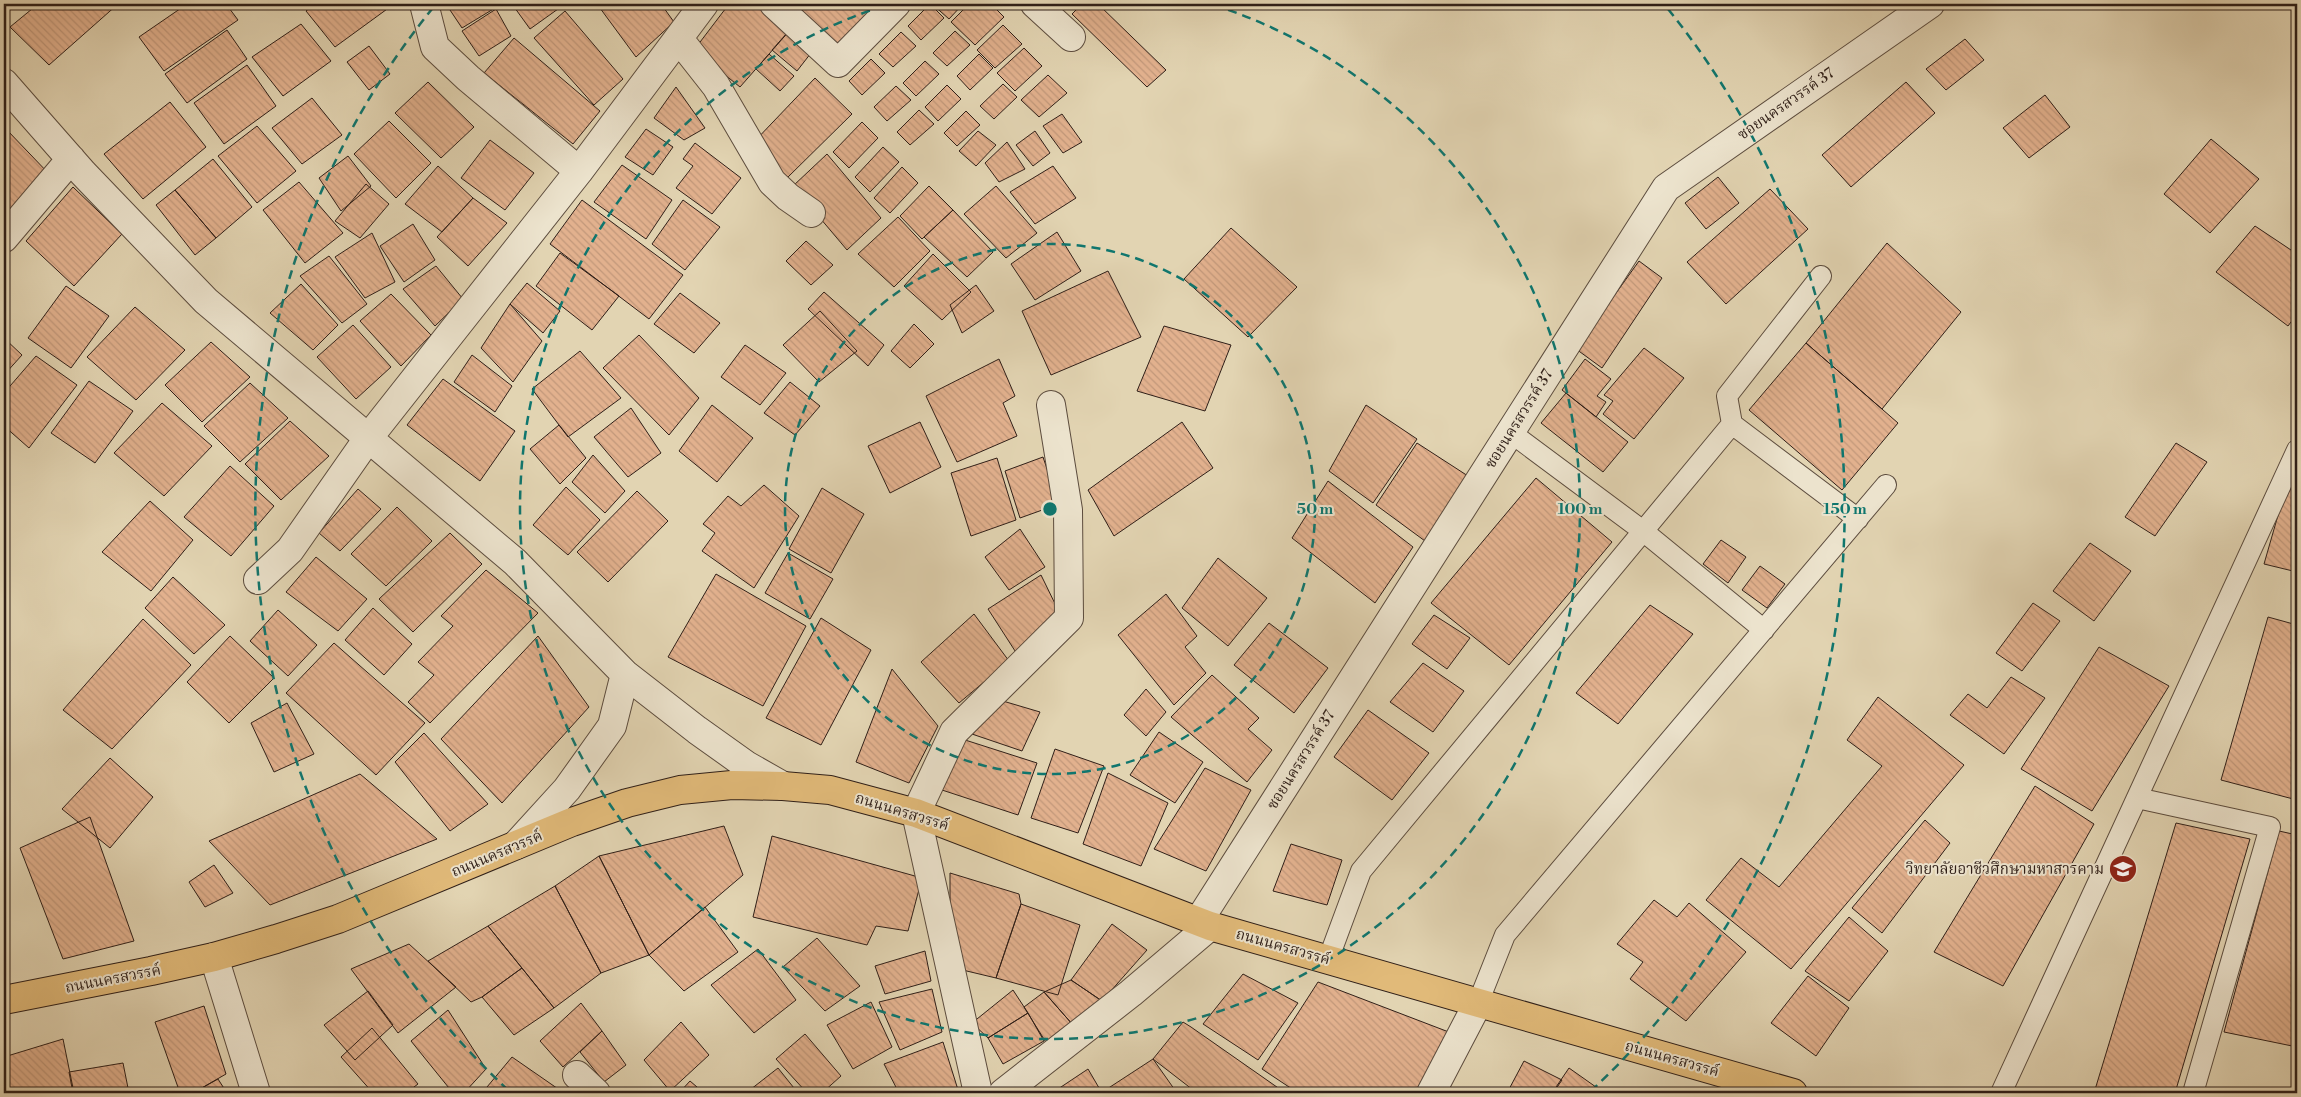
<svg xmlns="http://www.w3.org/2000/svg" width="2301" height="1097" viewBox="0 0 2301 1097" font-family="'Libre Bodoni','Noto Serif Thai',serif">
  <defs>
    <pattern id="building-back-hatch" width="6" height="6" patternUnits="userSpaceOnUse" patternTransform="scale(1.25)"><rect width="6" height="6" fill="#e2b18e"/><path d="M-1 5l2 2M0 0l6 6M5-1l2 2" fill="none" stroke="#c2987a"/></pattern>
  </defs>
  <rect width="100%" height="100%" fill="#e2d4b2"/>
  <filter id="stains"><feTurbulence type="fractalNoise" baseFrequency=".004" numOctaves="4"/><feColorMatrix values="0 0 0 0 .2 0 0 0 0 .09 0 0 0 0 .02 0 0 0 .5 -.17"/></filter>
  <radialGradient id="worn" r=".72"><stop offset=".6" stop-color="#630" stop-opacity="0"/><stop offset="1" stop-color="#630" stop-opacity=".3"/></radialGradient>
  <!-- building -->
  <path fill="url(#building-back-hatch)" stroke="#2f1f18" d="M38 4H118L49 65 10 27Z
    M187 4H226L238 20 164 71 139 37Z
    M315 4H394L335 47 306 11Z
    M446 4H493L495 8 462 28Z
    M512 4H565L530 29Z
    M597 4H661L674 22 636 57Z
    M729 4H758L791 29 740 87 694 50Z
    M787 4H877L835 48Z
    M930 4 944 18 921 40 908 26Z
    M932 4H963L949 19Z
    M969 4H991L1004 17 975 45 951 22Z
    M1082 4H1098L1166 70 1147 87 1072 14Z
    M496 9 511 36 479 56 462 31Z
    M565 11 623 79 594 105 534 38Z
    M301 24 331 61 283 96 252 57Z
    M1003 25 1022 44 995 68 977 50Z
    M227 30 247 59 187 103 165 74Z
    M955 31 970 45 947 66 933 53Z
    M901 32 916 46 893 67 879 54Z
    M787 33 811 53 797 71 772 50Z
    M514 38 600 111 573 144 484 73Z
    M1965 39 1984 60 1946 90 1926 69Z
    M369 46 390 74 369 90 347 62Z
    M1024 48 1042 66 1015 91 997 73Z
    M769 54 794 76 780 91 756 69Z
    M979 54 993 68 970 90 957 76Z
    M871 59 885 73 862 95 849 81Z
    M925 61 939 74 916 96 903 83Z
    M247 65 276 106 224 144 194 103Z
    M1048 75 1067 93 1039 117 1021 100Z
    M815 78 852 114 787 178 752 144Z
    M428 82 474 127 441 158 395 113Z
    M1906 82 1935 113 1851 187 1822 155Z
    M1003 84 1017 97 994 119 980 106Z
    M947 85 961 99 938 121 925 107Z
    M896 86 911 100 887 121 874 107Z
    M676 87 705 128 684 140 654 118Z
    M2045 95 2070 127 2029 158 2003 128Z
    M312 98 342 135 302 164 272 128Z
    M170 102 206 147 143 199 104 154Z
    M919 110 934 124 910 145 897 132Z
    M966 111 980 125 957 146 944 133Z
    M1062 114 1082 142 1063 153 1043 126Z
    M389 121 431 163 396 198 354 154Z
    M862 122 878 138 849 168 833 152Z
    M257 126 296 171 257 203 218 156Z
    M646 129 673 147 653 175 625 157Z
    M7 130 51 176 4 230V134Z
    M978 131 996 145 976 166 959 151Z
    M1035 131 1050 153 1033 166 1016 145Z
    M2211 139 2259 179 2210 233 2164 194Z
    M490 140 534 173 505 210 461 178Z
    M1007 142 1025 169 999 182 985 163Z
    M695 143 741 178 712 214 676 188 693 166 683 159Z
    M883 147 899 162 870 192 855 177Z
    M827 154 881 218 847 250 793 186Z
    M348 156 371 186 341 211 319 178Z
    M213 159 252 207 216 238 175 190Z
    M622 165 672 200 646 239 594 202Z
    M438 166 473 198 442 232 405 204Z
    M1053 166 1076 198 1035 224 1010 192Z
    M902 167 918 183 890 213 874 198Z
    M1718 177 1739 203 1706 229 1685 203Z
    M299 182 343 233 305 263 263 210Z
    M366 184 389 204 360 238 335 221Z
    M929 186 953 210 922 239 900 216Z
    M996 186 1037 233 1006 258 964 214Z
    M73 187 122 234 74 286 26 241Z
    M1770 189 1808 229 1726 304 1687 262Z
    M175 190 216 238 195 255 156 205Z
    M473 198 507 223 468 266 437 237Z
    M582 200 683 275 649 319 550 244Z
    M683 200 720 227 685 270 652 244Z
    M953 210 993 252 967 277 924 237Z
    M898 217 930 251 894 287 858 254Z
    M413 224 435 260 404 282 380 246Z
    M2255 226 2297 254V314L2288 326 2216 272Z
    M1231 228 1297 287 1248 337 1184 279Z
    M1057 232 1081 271 1035 300 1011 264Z
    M372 233 395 282 365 298 335 257Z
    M806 241 833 265 811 285 786 261Z
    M1887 243 1961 312 1882 409 1806 343Z
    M560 253 619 296 592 330 536 286Z
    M933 254 971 292 942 320 904 286Z
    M329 256 367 304 342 323 300 276Z
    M1639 261 1662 278 1602 368 1576 349Z
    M436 266 463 299 435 326 403 289Z
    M1108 271 1141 337 1051 375 1022 311Z
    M527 283 560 311 543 333 510 304Z
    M301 284 338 325 313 350 270 313Z
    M976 285 994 311 962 333 950 305Z
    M66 286 109 316 71 368 28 338Z
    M824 292 884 345 868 366 808 309Z
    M680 293 720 323 694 353 654 324Z
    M391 294 431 335 401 366 360 321Z
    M510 304 542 341 513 382 481 348Z
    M135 307 185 350 136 400 87 357Z
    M820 311 857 351 819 382 783 345Z
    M914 324 934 344 910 368 891 351Z
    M353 325 391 367 356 399 317 357Z
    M1164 326 1231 345 1205 411 1137 391Z
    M639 335 699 398 669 435 603 368Z
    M4 338 22 355 4 375Z
    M211 342 250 377 202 422 165 385Z
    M1806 343 1898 423 1842 490 1749 410Z
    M745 345 786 373 760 405 721 377Z
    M1644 348 1684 378 1634 439 1603 414 1613 401 1604 395Z
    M580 351 621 398 568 437 532 389Z
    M472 355 512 386 495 412 454 382Z
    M36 356 77 385 29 448 4 426V393Z
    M999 359 1015 396 1003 403 1017 436 957 462 926 396Z
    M1585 359 1611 379 1597 396 1606 402 1596 417 1562 390Z
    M443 379 515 431 480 481 407 425Z
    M89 381 133 411 95 463 51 433Z
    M790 382 820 406 795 435 764 413Z
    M250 383 288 418 240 462 204 426Z
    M1566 393 1628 442 1603 472 1541 423Z
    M162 403 212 446 164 496 114 453Z
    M712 405 753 438 717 482 679 451Z
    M1366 405 1417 439 1373 503 1329 471Z
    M631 408 661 453 628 477 594 437Z
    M290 421 329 456 281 500 245 464Z
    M920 422 941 467 890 493 868 446Z
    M1182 422 1213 468 1114 536 1088 490Z
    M559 425 586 458 560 484 530 449Z
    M1417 443 1468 476 1425 541 1376 505Z
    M2176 443 2207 462 2155 536 2125 517Z
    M593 455 625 491 605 513 572 482Z
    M1043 457 1059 504 1020 518 1005 471Z
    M997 458 1016 520 971 536 951 473Z
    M230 466 274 506 231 556 184 517Z
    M1536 478 1612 542 1509 665 1431 603Z
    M1328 481 1413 547 1375 603 1292 538Z
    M2287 484 2297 487V572L2264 564Z
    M764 485 799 516 754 588 702 551 715 533 703 524 728 496 741 506Z
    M566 487 600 520 568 555 533 525Z
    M822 488 864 514 831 573 789 549Z
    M358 489 381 509 340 551 319 533Z
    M637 491 668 521 608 582 577 552Z
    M150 501 193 540 151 591 102 552Z
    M397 507 432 541 386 586 351 554Z
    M1020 529 1045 567 1009 590 985 557Z
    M450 533 482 564 413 632 379 599Z
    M1721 540 1746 557 1728 583 1703 564Z
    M2090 543 2131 571 2094 621 2053 591Z
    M788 553 833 579 810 619 765 593Z
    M316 557 367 599 338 631 286 592Z
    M1218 558 1267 598 1228 646 1182 608Z
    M1760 566 1785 584 1767 608 1742 590Z
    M486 570 538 613 430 723 408 702 434 675 418 662 453 626 441 616Z
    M716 574 806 626 763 706 668 657Z
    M1041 575 1061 616 1017 654 988 609Z
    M173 577 225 625 194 654 145 608Z
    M1166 594 1197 636 1185 647 1206 673 1174 705 1118 635Z
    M2033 603 2060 621 2022 671 1996 653Z
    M1650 605 1693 634 1618 724 1576 693Z
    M373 608 412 644 384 675 345 640Z
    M278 610 317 645 288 676 250 641Z
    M974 614 1009 661 959 703 921 662Z
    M1434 615 1470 638 1447 669 1412 644Z
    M2268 617 2297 625V800L2221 780Z
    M821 618 871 650 821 745 766 718Z
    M143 619 191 665 112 749 63 710Z
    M1269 623 1328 668 1294 713 1234 665Z
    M230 636 274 678 229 723 187 682Z
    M538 636 589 707 502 803 441 739Z
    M334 643 425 723 376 775 286 693Z
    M2099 647 2169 686 2092 811 2021 769Z
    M1423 663 1464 691 1433 732 1390 702Z
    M892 669 938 726 909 783 856 762Z
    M1212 675 1259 718 1248 729 1272 750 1247 782 1171 717Z
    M2011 677 2045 698 2004 754 1950 715 1968 694 1987 708Z
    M1146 689 1166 712 1146 736 1124 715Z
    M1878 697 1964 765 1791 969 1706 900 1741 858 1779 887 1882 766 1847 740Z
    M996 699 1040 712 1022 751 966 732Z
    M287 703 314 754 274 772 251 723Z
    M1368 710 1429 753 1392 800 1334 757Z
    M1159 732 1203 762 1175 803 1130 775Z
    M424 733 488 804 450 831 395 762Z
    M962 739 1037 763 1018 815 942 790Z
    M1055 749 1104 766 1078 833 1031 818Z
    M110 758 153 797 110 848 62 809Z
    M1205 768 1251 790 1206 871 1154 849Z
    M1108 773 1168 803 1141 866 1083 844Z
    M360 774 437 839 270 905 209 841Z
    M2035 786 2094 824 2003 986 1934 952Z
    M90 817 134 941 63 959 20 848Z
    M1925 820 1950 843 1882 933 1852 908Z
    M2176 823 2250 839 2175 1093H2094Z
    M724 826 743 875 649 955 599 856Z
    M2279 831 2297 835V1047L2224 1032Z
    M772 836 922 878 908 931 876 926 867 945 753 917Z
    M1291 844 1342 860 1327 905 1273 891Z
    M599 856 649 955 601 973 555 886Z
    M214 865 233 893 205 907 189 882Z
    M950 873 1019 894 1021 904 996 978 950 967Z
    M555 886 601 973 554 1008 488 926Z
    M1654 900 1677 917 1689 903 1746 952 1686 1021 1630 979 1643 962 1617 944Z
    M1021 904 1080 925 1058 995 996 978Z
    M705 907 738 952 684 991 649 955Z
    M1849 917 1888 951 1849 1001 1805 971Z
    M1112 924 1147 950 1102 1001 1071 980Z
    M488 926 522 968 482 997 471 1002 428 961Z
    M817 938 860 986 825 1011 783 967Z
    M409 944 456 987 398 1033 351 969Z
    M758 949 796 1000 754 1033 711 985Z
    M925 951 931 981 885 994 875 966Z
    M522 968 554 1008 514 1035 482 997Z
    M1243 974 1298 1003 1258 1060 1203 1024Z
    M1808 976 1849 1008 1816 1056 1771 1023Z
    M1071 980 1102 1001 1073 1025 1044 992Z
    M1318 982 1454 1034 1425 1093H1298L1262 1069Z
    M932 989 942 1032 900 1050 879 1002Z
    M1013 990 1028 1013 988 1038 972 1023Z
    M368 991 393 1025 355 1060 324 1025Z
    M1044 992 1073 1025 1047 1044 1024 1007Z
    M871 1002 892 1047 853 1069 827 1025Z
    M581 1003 602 1031 563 1067 540 1041Z
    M204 1006 226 1074 193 1093H180L155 1022Z
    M448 1010 486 1069 464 1093H453L411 1041Z
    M1028 1013 1044 1041 1003 1064 988 1038Z
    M681 1022 709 1055 670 1091 644 1060Z
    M1183 1022 1191 1027 1284 1092 1197 1093 1153 1059Z
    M372 1028 418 1084 406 1093H373L341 1057Z
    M602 1031 626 1065 604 1082 580 1052Z
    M805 1034 841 1076 822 1093H807L776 1059Z
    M63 1039 74 1093H4V1057Z
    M943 1042 959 1093H899L884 1064Z
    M512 1057 564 1093H482Z
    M1153 1059 1177 1093H1110L1107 1089Z
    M1524 1061 1562 1080 1553 1093H1507Z
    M123 1063 129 1093H73L69 1072Z
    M778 1068 798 1093H746Z
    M1569 1068 1603 1092 1602 1093H1552Z
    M1088 1069 1102 1093H1052Z
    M218 1079 227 1093H193Z
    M690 1081 704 1093H679Z"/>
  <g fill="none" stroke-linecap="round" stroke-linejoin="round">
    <defs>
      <path id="service" d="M1821 276 1727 396 1732 424 1858 519
        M1510 432 1643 531 1764 630
        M2137 798 2270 827 2193 1093
        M1328 960 1361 871 1732 424
        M1478 1003 1505 935 1886 485
        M2001 1093 2297 450"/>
      <path id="minor" d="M424 4 435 47 468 78 579 171
        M774 4 838 63 896 4
        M1035 4 1071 37
        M679 39 716 86 772 182 788 197 811 213
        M4 83 83 173 206 301 515 562 625 674 697 730 746 765 783 786
        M4 238 71 159
        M258 580 290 550 369 437 579 171 704 4
        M516 845 567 789 612 726 625 674
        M1198 922 1666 188 1930 4
        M214 957 256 1093
        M577 1075 596 1093
        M978 1093 916 813 954 732 1069 618 1068 510 1051 405
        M1003 1093 1131 993 1210 926
        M1431 1093 1478 1003"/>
      <path id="primary" d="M4 1000 151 971 214 957 276 939 338 919 572 822 627 803 680 790 732 785 783 786 830 790 916 813 1210 926 1793 1093"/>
    </defs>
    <!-- service casing -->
    <use href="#service" stroke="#5c4c3e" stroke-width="22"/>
    <!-- minor casing -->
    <use href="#minor" stroke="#5c4c3e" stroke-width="30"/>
    <!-- primary casing -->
    <use href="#primary" stroke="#2f1f18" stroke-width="30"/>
    <!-- service -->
    <use href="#service" stroke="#ece3cd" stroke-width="20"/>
    <!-- minor -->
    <use href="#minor" stroke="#ece3cd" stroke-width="28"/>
    <!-- primary -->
    <use href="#primary" stroke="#e1ba79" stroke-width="28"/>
  </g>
  <!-- distance rings -->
  <g fill="none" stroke="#0f766e" stroke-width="2.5" stroke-dasharray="9 6">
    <circle cx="1050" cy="509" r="265"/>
    <path d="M1214 5A530 530 0 1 1 886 5"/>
    <path d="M508 1090A795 795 0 0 1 432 9M1668 9A795 795 0 0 1 1592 1090"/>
  </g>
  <!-- icons -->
  <defs>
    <symbol id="university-disc" viewBox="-11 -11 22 22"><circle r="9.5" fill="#8f2418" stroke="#ece3cd"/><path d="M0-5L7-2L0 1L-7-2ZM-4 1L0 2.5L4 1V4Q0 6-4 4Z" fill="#fff"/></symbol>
  </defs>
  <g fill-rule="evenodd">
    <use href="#university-disc" x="2107" y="853" width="32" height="32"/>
  </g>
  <g text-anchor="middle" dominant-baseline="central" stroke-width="4" stroke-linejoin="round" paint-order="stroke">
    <!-- street labels -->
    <g font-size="15" fill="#2f1f18" stroke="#ece3cd">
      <text transform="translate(1786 104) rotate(-35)">ซอยนครสวรรค์ 37</text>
      <text transform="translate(1519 419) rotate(-58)">ซอยนครสวรรค์ 37</text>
      <text transform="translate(1301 760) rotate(-58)">ซอยนครสวรรค์ 37</text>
      <text transform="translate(902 812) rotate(17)">ถนนนครสวรรค์</text>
      <text transform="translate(497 854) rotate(-23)">ถนนนครสวรรค์</text>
      <text transform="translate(1283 947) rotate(16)">ถนนนครสวรรค์</text>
      <text transform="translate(113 979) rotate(-11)">ถนนนครสวรรค์</text>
      <text transform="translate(1672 1059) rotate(16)">ถนนนครสวรรค์</text>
    </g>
    <!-- poi labels -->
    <g font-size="15" fill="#2f1f18" stroke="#ece3cd" text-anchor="end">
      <text x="2104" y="869">วิทยาลัยอาชีวศึกษามหาสารคาม</text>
    </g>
  </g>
  <circle cx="1050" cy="509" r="8" fill="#0f766e" stroke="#ece3cd" stroke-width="2.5"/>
  <g font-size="15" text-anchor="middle" font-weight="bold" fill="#0f766e" stroke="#ece3cd" stroke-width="4" stroke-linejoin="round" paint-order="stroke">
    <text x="1315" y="514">50 m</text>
    <text x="1580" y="514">100 m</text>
    <text x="1845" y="514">150 m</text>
  </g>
  <!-- margin -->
  <rect width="2301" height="1097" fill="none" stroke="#e2d4b2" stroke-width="20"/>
  <rect x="5" y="5" width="2291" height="1087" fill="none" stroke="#2f1f18" stroke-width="2.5"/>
  <rect x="10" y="10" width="2281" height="1077" fill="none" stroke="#2f1f18"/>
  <rect width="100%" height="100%" filter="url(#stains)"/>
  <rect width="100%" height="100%" fill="url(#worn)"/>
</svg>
